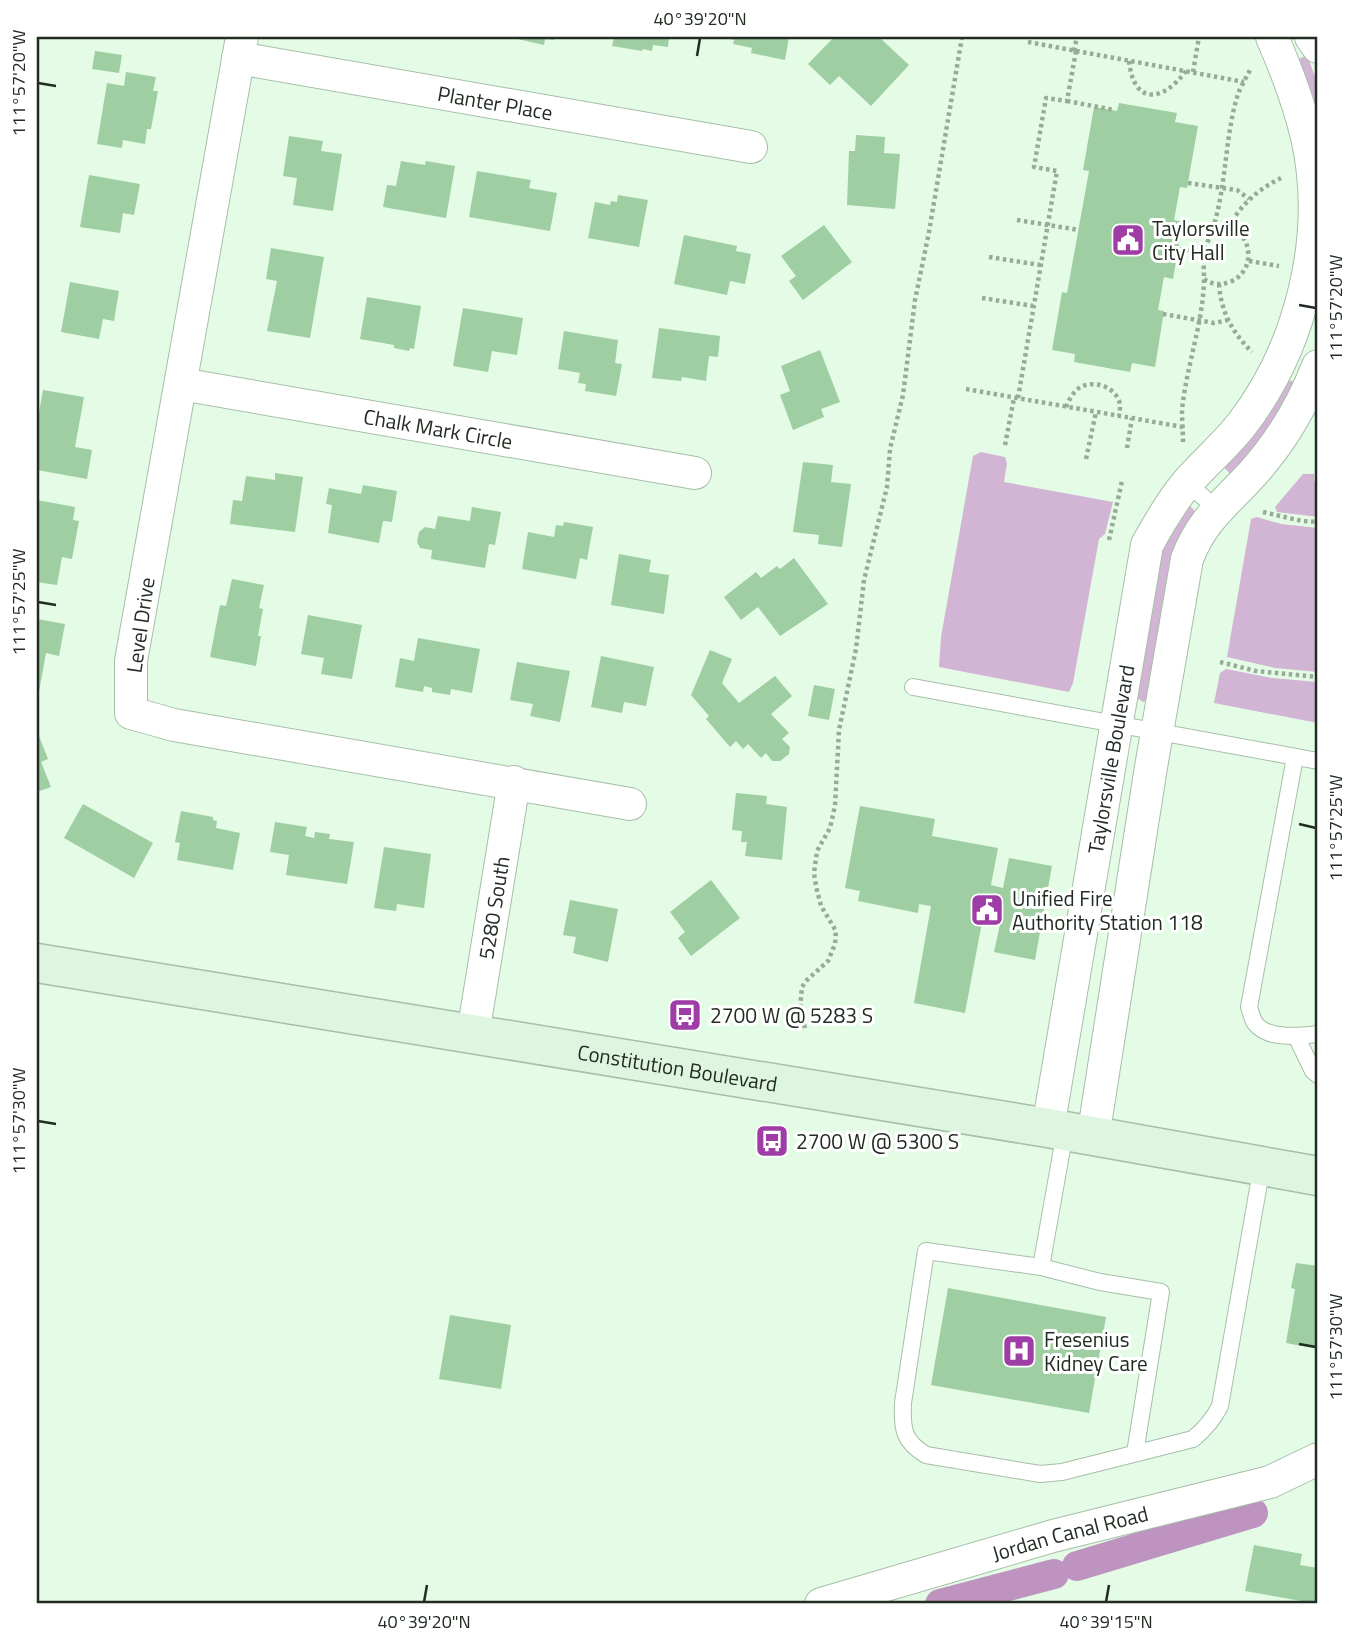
<svg xmlns="http://www.w3.org/2000/svg" width="1355" height="1641" viewBox="0 0 1355 1641" font-family="'Titillium Web',sans-serif">
  <rect width="100%" height="100%" fill="#e4fce5"/>
  <!-- green -->
  <path fill="#d2b4d4" d="M1307 55 1318 85V132L1295 61Z
    M1285 379 1298 383 1255 448 1231 475 1223 466Z
    M981 452 1005 457 1007 463 1004 482 1113 502 1105 534 1099 539 1073 683 1069 692 939 667 941 637 973 456Z
    M1303 474H1314V481H1318V517L1277 512 1275 507Z
    M1189 505 1194 510V514L1147 700 1143 702 1137 698 1163 548 1169 532Z
    M1257 517 1281 524 1318 528V672L1275 668 1227 657 1251 519Z
    M1226 669 1272 678 1318 682V723L1214 703 1220 673Z"/>
  <g fill="none" stroke-linecap="round" stroke-linejoin="round">
    <!-- canal -->
    <path stroke="#be93c0" stroke-width="30" d="M1077 1566 1253 1513
      M940 1604 1054 1574"/>
  </g>
  <!-- building -->
  <path fill="#9ecea1" d="M509 37H555L554 40 545 39 544 45Z
    M614 37H669L668 47 653 45 652 51 643 49 642 51 612 46Z
    M725 37H789L785 60 751 53 752 48 733 44 734 40Z
    M834 37H879L909 65 871 106 839 76 830 85 808 64Z
    M95 51 122 55 119 73 92 69Z
    M126 72 156 77 153 91H158L151 129H147L145 144 123 140 122 148 97 144 107 83 124 86Z
    M1119 103 1177 113 1175 122 1198 126 1187 188 1180 187 1174 220 1183 222 1173 279 1164 277 1158 310 1164 311 1155 367 1132 363 1130 372 1074 362 1075 354 1052 350 1062 292 1067 293 1089 171 1083 170 1094 107 1117 111Z
    M856 135 885 137 884 153 900 154 895 209 847 205 849 151H855Z
    M289 136 323 141 321 151 342 154 333 211 293 205 297 178 283 176Z
    M401 161 425 165 426 161 455 166 446 218 383 207 387 185 396 186Z
    M477 171 531 180 529 188 557 193 550 231 469 217Z
    M89 175 140 184 134 215 123 213 120 233 80 227Z
    M618 195 648 200 639 247 588 238 595 202 610 205 611 201 617 202Z
    M824 225 852 262 803 300 789 281 796 276 781 256Z
    M684 235 737 246 736 251 751 254 745 284 730 281 727 295 674 284Z
    M271 248 324 257 310 338 267 331 277 281 266 279Z
    M70 282 119 291 114 321 103 319 99 339 61 332Z
    M367 297 421 306 414 349 410 348 409 351 394 348V345L360 339Z
    M463 308 523 318 517 355 492 351 488 372 453 366Z
    M659 328 720 336 718 357 709 356 706 381 682 377 681 381 652 378Z
    M564 331 618 340 615 363 622 364 616 396 585 391 586 384 578 383 580 373 558 369Z
    M820 350 840 402 821 409 824 417 793 430 780 395 790 391 781 366Z
    M43 390 84 397 75 447 92 450 87 479 37 470V424Z
    M803 462 833 465 831 482 851 484 842 547 818 544 819 535 793 532Z
    M275 473 303 477 295 532 230 524 233 500 242 501 246 476 275 480Z
    M363 485 397 491 392 522 383 521 379 543 328 533 332 505 326 504 329 488 361 494Z
    M37 500 75 507 73 520 79 521 72 559 62 557 57 585 37 582Z
    M472 507 501 512 495 545 489 544 485 568 431 559 432 550 420 548 417 542 419 532 425 527 435 529 438 516 470 521Z
    M564 522 593 527 587 560 580 558 576 579 522 569 528 532 554 537 556 525 563 526Z
    M619 554 651 560 649 572 669 575 664 614 611 605Z
    M794 558 828 604 780 636 758 607 741 620 724 597 756 572 761 578 777 566 780 569Z
    M232 579 264 585 259 608 263 609 258 636H261L256 666 210 657 220 605 226 606Z
    M308 615 362 625 352 679 321 674 324 658 301 654Z
    M37 619 65 624 59 656 46 653 38 697Z
    M418 638 480 649 472 693 451 689 450 695 432 692V688L424 686 423 692 395 687 400 658 414 661Z
    M710 650 732 659 722 683 739 703 775 676 792 696 771 714 789 733 782 739 790 747 789 754 780 761H772L766 753 761 758 748 744 743 749 736 741 730 747 706 719 709 716 691 695Z
    M601 656 654 667 646 706 624 702 622 713 591 707Z
    M517 662 570 671 560 722 530 716 533 704 510 700Z
    M814 685 835 689 829 720 808 716Z
    M37 731 48 759 41 762 51 787 37 792Z
    M736 793 767 796 766 804 787 807 782 860 745 856 747 842H741L742 831 732 830Z
    M83 804 153 843 134 878 64 838Z
    M860 806 935 819 932 836 998 848 991 885 1003 888 1009 858 1052 866 1035 960 994 952 1001 920 983 917 965 1013 914 1003 931 906 919 904 918 913 858 901 860 891 845 888Z
    M181 811 213 817V820L217 821 216 828 240 833 233 870 177 860 180 843 175 842Z
    M275 822 307 827 305 836 314 838 315 832 330 834 329 839 354 842 347 884 286 875 289 855 270 852Z
    M384 847 431 854 424 908 397 904 396 911 374 908Z
    M711 880 740 918 691 956 678 938 685 932 670 912Z
    M570 900 618 909 608 962 573 953 576 937 563 935Z
    M1296 1263 1318 1266V1349L1286 1343 1295 1289 1291 1288Z
    M948 1288 1106 1317 1089 1413 931 1385Z
    M450 1315 511 1325 501 1389 439 1379Z
    M1254 1545 1302 1554 1300 1565 1318 1568V1604L1245 1591Z"/>
  <g fill="none" stroke-linecap="round" stroke-linejoin="round">
    <defs>
      <path id="service" d="M1187 483 1217 509
        M913 687 1318 761
        M1295 757 1249 1007C1251 1012 1252 1019 1255 1023 1267 1040 1300 1036 1318 1034
        M1296 1036 1313 1071 1318 1075
        M1065 1132 1041 1267 926 1251 903 1403C902 1429 903 1441 926 1455L1040 1474 1062 1472 1193 1439C1205 1429 1213 1420 1220 1406L1262 1166
        M1041 1267 1100 1282 1161 1292 1135 1453"/>
      <g id="minor">
        <path d="M242 37 131 661V713L174 725 630 804"/>
        <path d="M1311 37 1318 47"/>
        <path id="s1" d="M238 58 751 147"/>
        <path id="s2" d="M181 384 695 473"/>
        <path id="s3" d="M473 1034 514 782"/>
        <path id="s4" d="M1048 1128 1147 545C1159 523 1171 502 1187 483 1204 463 1226 445 1242 424 1302 346 1329 234 1307 137 1299 103 1286 69 1272 37"/>
        <path d="M1093 1137 1151 767 1187 559C1202 519 1225 504 1253 473 1280 443 1303 404 1318 366"/>
        <path id="s5" d="M821 1604 1053 1536 1270 1482 1318 1459"/>
      </g>
      <g id="secondary">
        <path id="s6" d="M37 963 1048 1128 1318 1176"/>
      </g>
    </defs>
    <!-- service casing -->
    <use href="#service" stroke="#a7bea8" stroke-width="18"/>
    <!-- minor casing -->
    <use href="#minor" stroke="#a7bea8" stroke-width="34"/>
    <!-- secondary casing -->
    <use href="#secondary" stroke="#a7bea8" stroke-width="41"/>
    <!-- path -->
    <path stroke="#98aa98" stroke-width="4.5" stroke-dasharray="3.5 3.5" stroke-linecap="butt" d="M1028 42 1244 82
      M1074 51 1077 37
      M1129 61C1134 106 1163 102 1186 71
      M1193 72 1199 37
      M1067 101 1114 110
      M1188 183 1237 190 1249 199
      M1017 220 1079 230
      M1228 227C1242 204 1257 190 1281 178
      M1178 249 1202 253
      M989 257 1040 265
      M1249 261 1279 266
      M1204 279C1213 285 1220 285 1230 282 1265 267 1245 213 1212 231
      M1219 284C1221 312 1232 332 1252 352
      M982 298 1033 306
      M1163 314 1214 323 1228 320
      M966 389 1183 427
      M1018 398 1057 171 1034 167 1046 98 1067 101 1076 51
      M1066 407C1069 400 1073 392 1079 388 1091 380 1112 385 1118 399 1121 404 1120 410 1119 416
      M1183 442C1183 432 1182 420 1182 410 1187 358 1211 304 1202 253 1228 208 1222 144 1238 94 1241 86 1246 78 1250 70
      M1005 445 1014 398
      M1127 448 1132 418
      M1086 459 1096 412
      M1263 512 1302 521 1318 522
      M1109 540 1122 481
      M1220 662 1256 671 1318 677
      M805 1028 800 1009 802 987 807 980 828 961 835 944 836 931 821 906 816 886 814 873 817 851 830 828 835 806 839 730 856 649 864 580 887 487 890 449 903 395 915 300 929 232 962 37"/>
    <!-- service -->
    <use href="#service" stroke="#fff" stroke-width="16"/>
    <!-- minor -->
    <use href="#minor" stroke="#fff" stroke-width="32"/>
    <!-- secondary -->
    <use href="#secondary" stroke="#def5e0" stroke-width="38"/>
  </g>
  <!-- ticks -->
  <path fill="none" stroke="#232c23" stroke-width="2.5" d="M697 56 700 38M38 83 56 86M1299 305 1316 308M38 602 56 605M1299 824 1316 828M38 1121 56 1124M1299 1344 1316 1347M424 1602 427 1585M1106 1602 1109 1585"/>
  <!-- icons -->
  <defs>
    <symbol id="civic-square" viewBox="-11 -11 22 22"><rect x="-9" y="-9" width="18" height="18" rx="4" fill="#9d3da5" stroke="#fff"/><path d="M-.6-6.5H3V-4.5H.6V-3L4-1V1h2V6H-6V1h2V-1L-.6-3ZM-1.2 2.5V6h2.4V2.5Z" fill="#fff"/></symbol>
    <symbol id="bus-square" viewBox="-11 -11 22 22"><rect x="-9" y="-9" width="18" height="18" rx="4" fill="#9d3da5" stroke="#fff"/><path d="M-5-6H5V4H4V6H2V4H-2V6H-4V4H-5ZM-3.5-4V0h7V-4ZM-3.5 1.2v1.5H-2V1.2ZM2 1.2v1.5H3.5V1.2Z" fill="#fff"/></symbol>
    <symbol id="hospital-square" viewBox="-11 -11 22 22"><rect x="-9" y="-9" width="18" height="18" rx="4" fill="#9d3da5" stroke="#fff"/><path d="M-5-5h3v3.5h4V-5h3V5h-3V1.5h-4V5h-3Z" fill="#fff"/></symbol>
  </defs>
  <g fill-rule="evenodd">
    <use href="#civic-square" x="1109" y="221" width="38" height="38"/>
    <use href="#civic-square" x="968" y="891" width="38" height="38"/>
    <use href="#bus-square" x="666" y="996" width="38" height="38"/>
    <use href="#bus-square" x="753" y="1122" width="38" height="38"/>
    <use href="#hospital-square" x="1000" y="1332" width="38" height="38"/>
  </g>
  <g text-anchor="middle" dominant-baseline="central" stroke-width="6" stroke-linejoin="round" paint-order="stroke">
    <!-- street labels -->
    <g font-size="21" fill="#232c23" stroke="#fff">
      <text stroke="none"><textPath href="#s1" startOffset="261">Planter Place</textPath></text>
      <text stroke="none"><textPath href="#s2" startOffset="261">Chalk Mark Circle</textPath></text>
      <text transform="translate(140 625) rotate(-82)">Level Drive</text>
      <text stroke="none"><textPath href="#s4" startOffset="374">Taylorsville Boulevard</textPath></text>
      <text stroke="none"><textPath href="#s3" startOffset="128">5280 South</textPath></text>
      <text stroke="none"><textPath href="#s6" startOffset="649">Constitution Boulevard</textPath></text>
      <text stroke="none"><textPath href="#s5" startOffset="259">Jordan Canal Road</textPath></text>
    </g>
    <!-- poi labels -->
    <g font-size="21" fill="#232c23" stroke="#fff" text-anchor="start">
      <text x="1152" y="228">Taylorsville<tspan x="1152" dy="24">City Hall</tspan></text>
      <text x="1012" y="898">Unified Fire<tspan x="1012" dy="24">Authority Station 118</tspan></text>
      <text x="710" y="1015">2700 W @ 5283 S</text>
      <text x="796" y="1141">2700 W @ 5300 S</text>
      <text x="1044" y="1339">Fresenius<tspan x="1044" dy="24">Kidney Care</tspan></text>
    </g>
  </g>
  <!-- border -->
  <rect width="1355" height="1641" fill="none" stroke="#ffffff" stroke-width="77"/>
  <rect x="38" y="38" width="1278" height="1564" fill="none" stroke="#232c23" stroke-width="2.5"/>
  <g font-size="18" text-anchor="middle" fill="#232c23">
    <text x="700" y="25">40°39'20"N</text>
    <text transform="translate(19 83) rotate(-90)" y="6">111°57'20"W</text>
    <text transform="translate(1336 308) rotate(-90)" y="6">111°57'20"W</text>
    <text transform="translate(19 602) rotate(-90)" y="6">111°57'25"W</text>
    <text transform="translate(1336 828) rotate(-90)" y="6">111°57'25"W</text>
    <text transform="translate(19 1121) rotate(-90)" y="6">111°57'30"W</text>
    <text transform="translate(1336 1347) rotate(-90)" y="6">111°57'30"W</text>
    <text x="424" y="1628">40°39'20"N</text>
    <text x="1106" y="1628">40°39'15"N</text>
  </g>
</svg>
